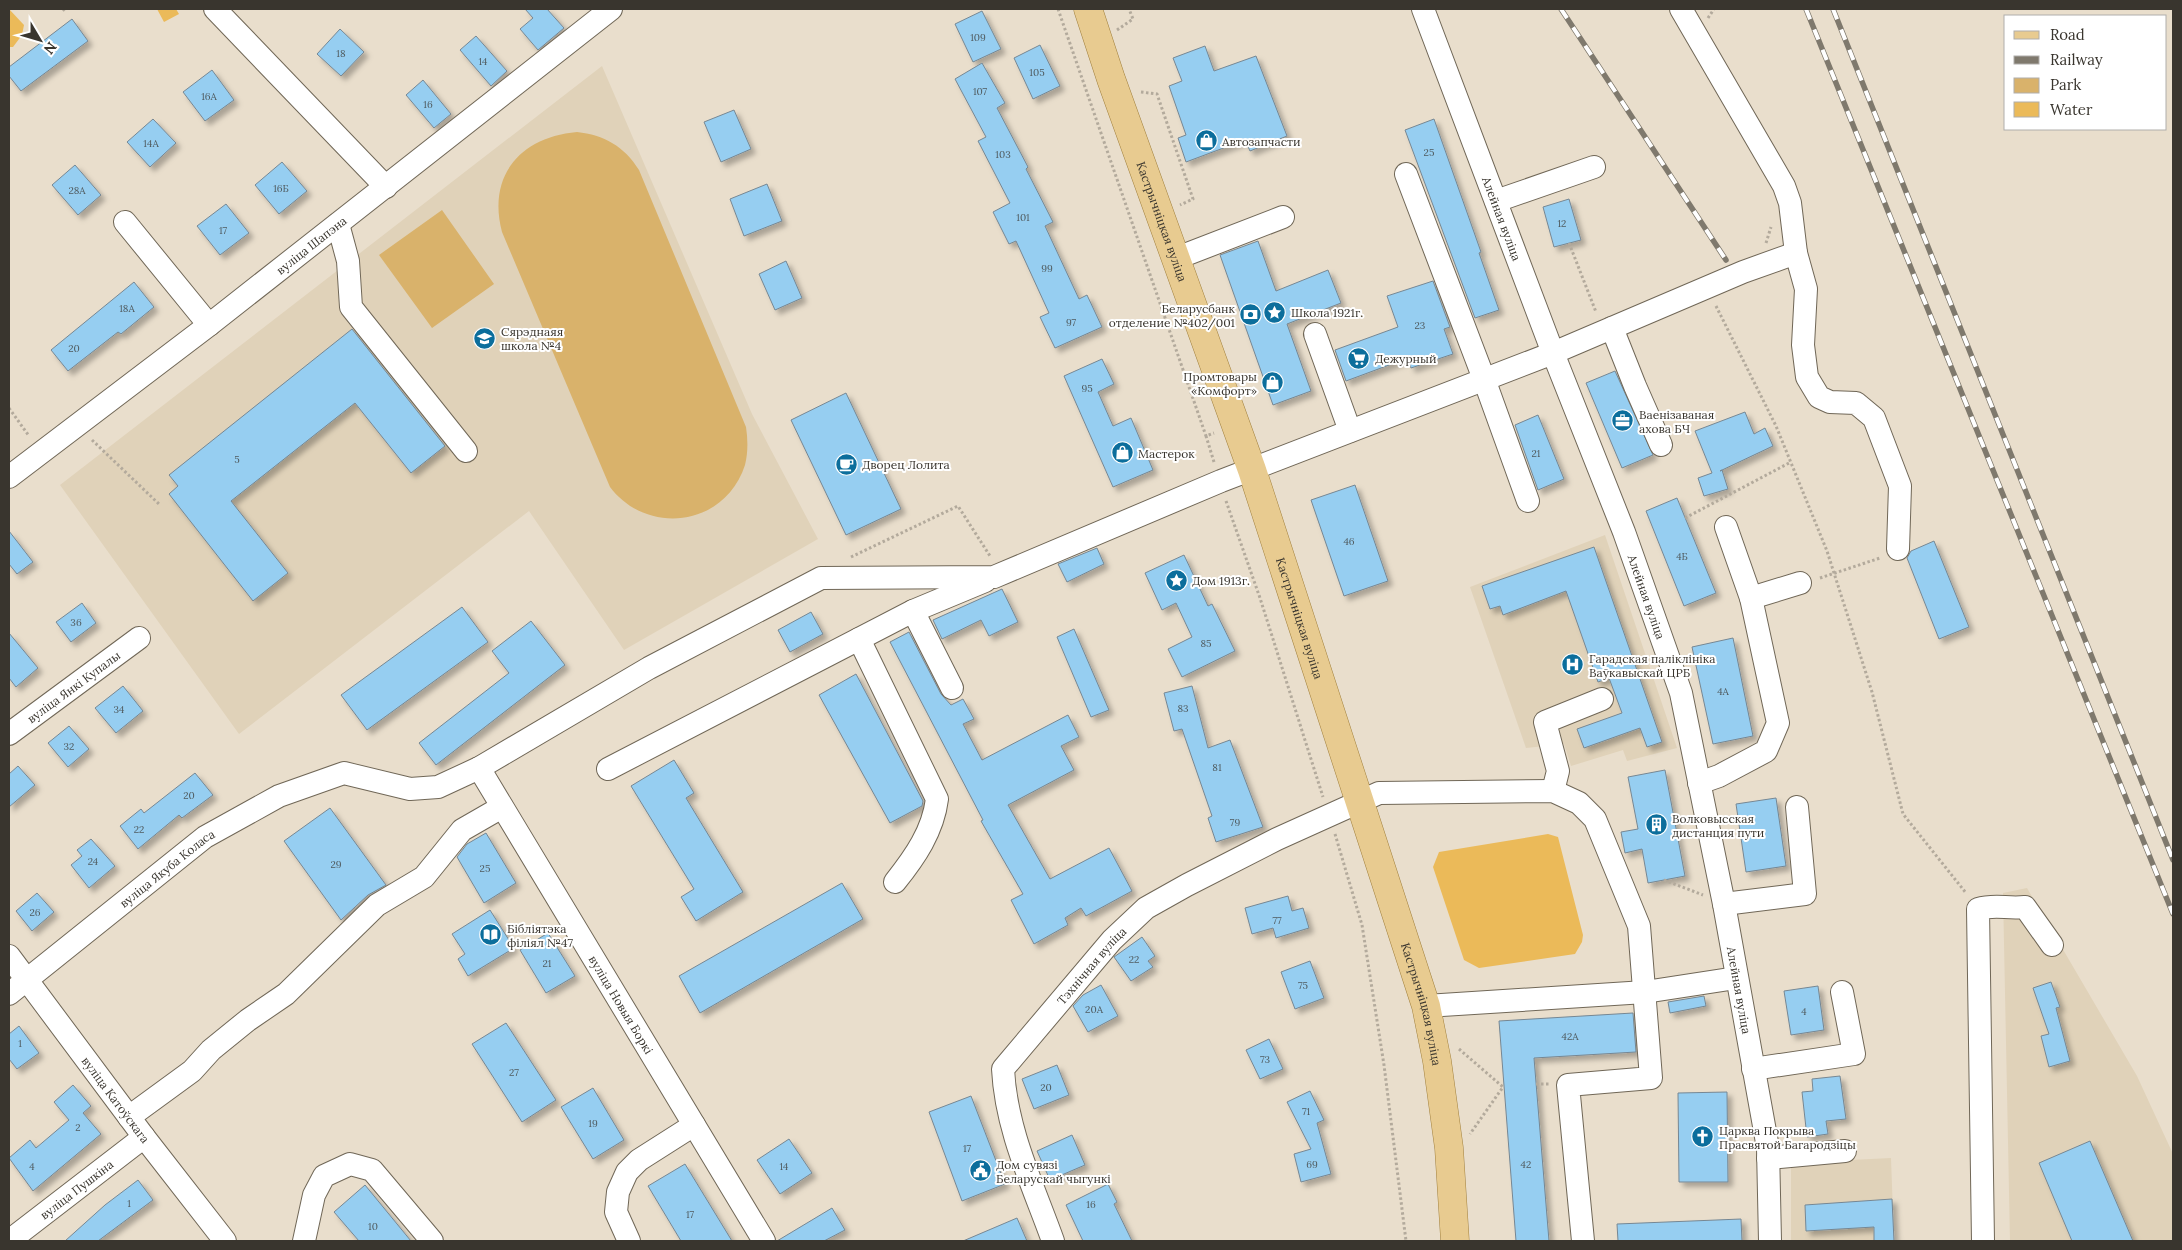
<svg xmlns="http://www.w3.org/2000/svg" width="2182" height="1250" viewBox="0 0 2182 1250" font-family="Lora,serif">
  <defs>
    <filter id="shadow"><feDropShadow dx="4.5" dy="4.5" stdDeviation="2.5" flood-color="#0004"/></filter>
  </defs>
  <rect width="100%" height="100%" fill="#e9decc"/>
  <!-- built -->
  <path fill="#e0d2b9" d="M602 66 752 414 818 539 624 650 529 511 239 734 60 485Z
    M1605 535 1677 748 1627 761 1623 750 1571 766 1564 744 1526 748 1470 587Z
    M2027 888 2137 1076 2173 1154V1241H2010L2003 893Z
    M1891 1158 1894 1241H1791V1163Z"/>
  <!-- green -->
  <path fill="#d9b26b" d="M577 132C604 135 624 146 639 170L746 427C748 440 748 453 745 465 725 527 647 536 610 487L502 232C487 175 521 137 577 132Z
    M442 210 494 284 432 328 379 255Z"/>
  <!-- water -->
  <path fill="#ebba59" d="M9 9 24 25 22 35 13 47H9Z
    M157 9H176L179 14 164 22Z
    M1548 834 1558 837 1583 935 1582 942 1575 954 1479 968 1464 960 1433 867 1439 852Z"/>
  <!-- building -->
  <path fill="#96cef1" stroke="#768793" filter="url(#shadow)" d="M525 9H547L564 28 538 50 520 29 533 18Z
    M982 11 1001 49 973 62 955 24Z
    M72 19 88 41 21 91 9 76V67Z
    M340 29 364 52 341 76 317 54Z
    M476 36 507 71 491 86 460 50Z
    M1040 45 1060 86 1033 99 1014 58Z
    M1205 46 1214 71 1256 56 1287 136 1250 151 1245 140 1186 162 1178 138 1186 135 1169 86 1182 81 1173 58Z
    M982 63 1005 103 997 108 1028 167 1026 169 1053 222 1045 226 1079 299 1087 295 1102 327 1055 348 1040 317 1049 313 1016 241 1009 244 993 212 1010 203 978 141 986 137 955 79Z
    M212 70 234 100 205 121 183 92Z
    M423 80 451 114 434 128 406 95Z
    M734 110 751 149 721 162 704 122Z
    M153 119 176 143 150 167 127 142Z
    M1434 119 1481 252 1479 253 1499 310 1475 318 1405 130Z
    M282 162 307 191 279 214 255 185Z
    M75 165 101 195 78 215 52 185Z
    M767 184 782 221 744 236 730 199Z
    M1569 199 1581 240 1554 247 1543 207Z
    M226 204 249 233 220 255 197 226Z
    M1258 241 1276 291 1328 270 1341 303 1287 324 1311 391 1273 405 1220 255Z
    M786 261 802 298 775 310 759 274Z
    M1433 281 1450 327 1444 329 1453 354 1411 368 1408 358 1346 381 1335 350 1398 327 1387 296Z
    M134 282 154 307 121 334 118 332 68 371 51 350Z
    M352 329 445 446 411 473 355 403 231 501 288 573 253 601 169 494 178 486 169 475Z
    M1102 359 1114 384 1098 392 1113 426 1131 418 1153 470 1113 487 1064 376Z
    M1615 371 1653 455 1622 468 1586 383Z
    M846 393 901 509 846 535 791 420Z
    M1745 412 1754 434 1765 428 1773 446 1720 471 1722 470 1728 489 1704 496 1698 478 1712 473 1695 431Z
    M1538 415 1564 479 1538 490 1515 425Z
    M1355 485 1388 581 1344 596 1311 500Z
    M1677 498 1716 593 1684 606 1646 511Z
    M9 531 33 562 17 574 9 564Z
    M1934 541 1969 627 1939 639 1907 558 1911 551Z
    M1594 547 1662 742 1647 747 1640 728 1584 748 1577 729 1622 713 1609 678 1598 682 1566 591 1503 615 1500 606 1490 609 1482 586Z
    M1097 548 1104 564 1067 582 1058 564Z
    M1184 555 1208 606 1212 604 1235 651 1182 677 1168 649 1192 637 1176 603 1162 610 1145 573Z
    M1002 589 1018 622 989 636 981 620 942 639 933 620Z
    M82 603 96 623 71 642 56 622Z
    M462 607 488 642 367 730 341 695Z
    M811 612 823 634 790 652 778 630Z
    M531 621 565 665 436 765 419 743 509 673 492 651Z
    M1074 629 1109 710 1091 717 1057 637Z
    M909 632 941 694 951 705 963 699 974 719 963 724 982 760 1068 715 1079 737 1061 746 1074 770 1008 805 1050 879 1109 848 1132 891 1086 916 1081 908 1065 918 1068 925 1034 944 1011 900 1023 894 981 821 983 820 890 642Z
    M9 633 38 668 16 687 9 678Z
    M1733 638 1753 736 1713 744 1692 647Z
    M856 674 923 801 922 806 890 823 819 695Z
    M123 686 143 711 116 733 95 708Z
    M1192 686 1208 748 1230 740 1263 827 1216 842 1208 818 1212 816 1182 729 1174 731 1164 693Z
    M69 726 89 749 68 767 48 743Z
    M674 760 694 793 686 798 743 892 696 921 681 897 694 889 631 786Z
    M18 766 35 785 9 807V774Z
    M1665 770 1685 876 1648 883 1642 849 1625 853 1621 832 1638 829 1628 777Z
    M195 773 213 795 182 818 179 815 138 849 120 826 141 809 144 813Z
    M1776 798 1786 866 1746 872 1736 804Z
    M330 808 386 885 368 895 341 920 284 841Z
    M486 833 516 883 484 903 457 857 467 844Z
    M91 839 115 866 89 888 71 865 82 856 77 850Z
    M842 883 863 919 700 1013 679 976Z
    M37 893 54 912 32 931 16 911Z
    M1288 896 1292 911 1303 908 1309 928 1276 938 1273 928 1252 934 1245 908Z
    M490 910 514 948 468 976 458 959 465 954 452 934Z
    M548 933 575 976 546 993 520 950Z
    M1142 937 1155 956 1148 961 1153 967 1131 981 1114 957Z
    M1310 961 1324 998 1295 1009 1281 972Z
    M2051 982 2060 1007 2056 1008 2070 1061 2049 1067 2041 1036 2049 1034 2033 988Z
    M1101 985 1118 1016 1088 1032 1073 1006 1083 995Z
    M1818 986 1824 1030 1791 1035 1784 991Z
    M1704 996 1706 1006 1670 1013 1668 1002Z
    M1633 1013 1636 1052 1534 1058 1549 1241H1516L1499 1021Z
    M506 1023 556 1100 522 1122 472 1044Z
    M19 1026 39 1053 17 1069 9 1059V1034Z
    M1269 1039 1283 1069 1260 1079 1246 1050Z
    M1057 1065 1069 1095 1034 1109 1022 1079Z
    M1840 1076 1846 1119 1826 1121 1828 1134 1807 1137 1802 1092 1813 1091 1812 1079Z
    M73 1085 91 1106 83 1113 101 1134 33 1191 9 1158 30 1140 36 1148 69 1120 54 1102Z
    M593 1088 624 1140 593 1159 561 1107Z
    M1310 1091 1324 1120 1317 1123 1331 1174 1301 1182 1294 1154 1311 1149 1287 1102Z
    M1727 1092 1728 1182H1679L1678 1093Z
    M971 1096 1005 1184 962 1201 929 1112Z
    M1072 1135 1085 1165 1050 1180 1037 1151Z
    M789 1139 812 1173 780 1194 757 1160Z
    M2090 1141 2133 1241H2072L2039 1163Z
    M685 1164 732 1241H681L648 1186Z
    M138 1180 153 1200 98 1241H65L105 1205Z
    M1108 1184 1117 1202 1114 1204 1132 1241H1083L1066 1205Z
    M365 1185 411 1241H359L334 1212Z
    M1892 1199 1894 1241H1874V1227L1806 1231 1805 1205Z
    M832 1208 845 1230 824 1241H777Z
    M1017 1218 1027 1241H963Z
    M1741 1219 1742 1241H1618L1617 1224Z"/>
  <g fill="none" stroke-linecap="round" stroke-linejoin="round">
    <defs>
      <g id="minor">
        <path d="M215 9 386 187"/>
        <path id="s1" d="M1423 9 1553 353 1624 532 1681 693 1724 904 1768 1148 1770 1241"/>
        <path d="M1681 9 1784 186 1790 203 1796 253 1806 289 1803 345 1807 377 1819 397 1830 402 1856 403 1874 418 1900 486 1898 549"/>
        <path d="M1406 174 1484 379 1528 501"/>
        <path d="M1496 201 1594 167"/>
        <path d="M125 222 209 325"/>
        <path d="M338 224 348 261 351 307 466 451"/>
        <path d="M1177 258 1283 217"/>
        <path d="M1612 328 1635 386 1661 445"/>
        <path d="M1315 334 1350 431"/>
        <path id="s2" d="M9 477 209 325 611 9"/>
        <path d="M1751 598 1800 583"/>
        <path d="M913 611 952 688"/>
        <path d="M859 639 937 799C933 831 915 857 895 882"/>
        <path id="s3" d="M9 734 139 638"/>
        <path id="s4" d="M479 768 764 1241"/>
        <path d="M608 769 913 611 985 581"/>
        <path d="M1699 783 1719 776 1766 751 1778 723 1751 598 1726 527"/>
        <path d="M1553 791 1558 771 1545 722 1602 699"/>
        <path d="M1724 904 1805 894 1797 807"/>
        <path id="s5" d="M9 956 144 1137 225 1241"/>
        <path id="s6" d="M9 994 205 837 279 796 344 773 410 789 438 787 479 768 649 668 821 578 994 577 1221 481 1553 353 1743 272 1796 253"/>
        <path d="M1426 1006 1645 992 1736 978"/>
        <path d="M1753 1069 1854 1054 1842 992"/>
        <path d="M129 1117 192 1071 211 1050 248 1020 286 994 377 905 424 877 462 830 502 807"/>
        <path d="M1768 1158 1845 1151"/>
        <path id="s7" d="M9 1241 144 1137"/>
        <path d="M304 1241 314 1195 324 1176 350 1164 372 1170 432 1241"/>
        <path d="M629 1241 616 1212 618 1192 627 1172 639 1160 694 1125"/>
        <path id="s8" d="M1053 1241C1033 1185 1006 1130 1003 1069L1112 940 1146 908 1187 885 1277 839 1379 793 1553 791 1579 803 1595 819 1639 926 1651 1078 1568 1085 1583 1241"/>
        <path d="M1983 1241 1978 909C1995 904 2007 909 2025 907L2052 945"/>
      </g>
      <g id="major">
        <path id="s9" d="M1088 9 1111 79 1252 470 1426 1006 1437 1061 1449 1148 1455 1241"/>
      </g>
    </defs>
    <!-- minor casing -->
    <use href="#minor" stroke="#706757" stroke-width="24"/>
    <!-- major casing -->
    <use href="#major" stroke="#a1803e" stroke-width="29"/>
    <!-- path -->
    <path stroke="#b3aa9c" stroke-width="3" stroke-dasharray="2.5 2.5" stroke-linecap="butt" d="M63 9 66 12
      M1058 9 1206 436
      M1708 18 1714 9
      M1117 30 1133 19 1129 9
      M1141 92 1157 94 1193 199 1180 205
      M1569 243 1596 312
      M1766 243 1771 227
      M1716 306 1776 426 1827 551 1872 692 1903 814 1966 893
      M9 408 29 436
      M92 440 160 505
      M1214 462 1206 436 1214 433
      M1226 501 1260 598 1323 797
      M1685 518 1791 462
      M851 557 958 506 990 556
      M1820 578 1880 558
      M1675 821 1687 819
      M1335 834 1362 925 1384 1065 1406 1241
      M1664 880 1703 895
      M1459 1049 1503 1087 1470 1134
      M1536 1084H1549"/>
    <!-- minor -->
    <use href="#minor" stroke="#fff" stroke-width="22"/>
    <!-- major -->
    <use href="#major" stroke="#e8cb90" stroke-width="28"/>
    <defs>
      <path id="rail" d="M1561 9 1726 260
        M1806 9 2173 914
        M1833 9 2173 860"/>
    </defs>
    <!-- rail casing -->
    <use href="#rail" stroke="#7f796d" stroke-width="5.5"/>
    <!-- rail -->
    <use href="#rail" stroke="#fff" stroke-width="4" stroke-dasharray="11" stroke-linecap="butt"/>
  </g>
  <!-- icons -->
  <defs>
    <symbol id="shop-disc" viewBox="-11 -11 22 22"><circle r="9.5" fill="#0c6e9c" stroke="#fff"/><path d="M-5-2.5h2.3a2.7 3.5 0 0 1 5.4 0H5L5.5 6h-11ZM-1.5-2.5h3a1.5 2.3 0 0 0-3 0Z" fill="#fff"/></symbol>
    <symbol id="sight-disc" viewBox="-11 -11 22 22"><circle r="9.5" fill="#0c6e9c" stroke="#fff"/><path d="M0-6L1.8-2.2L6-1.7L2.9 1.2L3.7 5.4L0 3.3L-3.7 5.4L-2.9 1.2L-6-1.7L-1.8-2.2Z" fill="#fff"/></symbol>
    <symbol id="bank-disc" viewBox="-11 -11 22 22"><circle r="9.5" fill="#0c6e9c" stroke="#fff"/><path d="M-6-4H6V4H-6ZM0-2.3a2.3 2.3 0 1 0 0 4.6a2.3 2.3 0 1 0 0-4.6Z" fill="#fff"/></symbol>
    <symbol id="school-disc" viewBox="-11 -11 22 22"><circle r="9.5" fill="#0c6e9c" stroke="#fff"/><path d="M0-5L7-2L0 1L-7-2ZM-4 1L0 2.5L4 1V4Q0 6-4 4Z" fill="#fff"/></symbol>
    <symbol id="supermarket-disc" viewBox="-11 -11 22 22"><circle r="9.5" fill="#0c6e9c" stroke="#fff"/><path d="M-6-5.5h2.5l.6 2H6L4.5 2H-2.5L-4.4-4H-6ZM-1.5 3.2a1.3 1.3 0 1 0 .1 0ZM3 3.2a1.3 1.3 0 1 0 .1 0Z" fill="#fff"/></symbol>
    <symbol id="office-disc" viewBox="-11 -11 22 22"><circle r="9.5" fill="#0c6e9c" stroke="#fff"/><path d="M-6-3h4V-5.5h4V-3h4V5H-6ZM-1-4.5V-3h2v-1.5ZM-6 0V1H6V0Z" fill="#fff"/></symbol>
    <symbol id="cafe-disc" viewBox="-11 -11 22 22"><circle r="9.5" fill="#0c6e9c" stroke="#fff"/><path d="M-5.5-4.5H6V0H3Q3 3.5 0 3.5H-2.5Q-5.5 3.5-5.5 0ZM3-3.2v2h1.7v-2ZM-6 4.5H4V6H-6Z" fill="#fff"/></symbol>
    <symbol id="hospital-disc" viewBox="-11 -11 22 22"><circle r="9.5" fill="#0c6e9c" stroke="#fff"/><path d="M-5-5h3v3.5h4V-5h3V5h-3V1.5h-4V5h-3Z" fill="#fff"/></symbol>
    <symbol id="building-disc" viewBox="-11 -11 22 22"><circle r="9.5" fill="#0c6e9c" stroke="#fff"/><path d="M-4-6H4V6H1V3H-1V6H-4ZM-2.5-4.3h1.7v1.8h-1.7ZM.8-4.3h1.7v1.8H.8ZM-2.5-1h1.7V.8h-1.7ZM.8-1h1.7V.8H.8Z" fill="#fff"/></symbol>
    <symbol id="library-disc" viewBox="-11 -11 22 22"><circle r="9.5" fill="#0c6e9c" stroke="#fff"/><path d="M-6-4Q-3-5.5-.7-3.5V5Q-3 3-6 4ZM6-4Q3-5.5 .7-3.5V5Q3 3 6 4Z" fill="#fff"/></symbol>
    <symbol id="church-disc" viewBox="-11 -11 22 22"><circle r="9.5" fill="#0c6e9c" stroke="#fff"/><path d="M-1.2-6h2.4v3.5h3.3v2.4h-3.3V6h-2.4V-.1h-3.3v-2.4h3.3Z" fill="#fff"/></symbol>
    <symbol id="civic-disc" viewBox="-11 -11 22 22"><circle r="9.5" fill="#0c6e9c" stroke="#fff"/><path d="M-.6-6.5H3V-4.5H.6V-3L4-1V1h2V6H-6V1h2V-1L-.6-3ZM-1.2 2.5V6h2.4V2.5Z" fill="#fff"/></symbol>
  </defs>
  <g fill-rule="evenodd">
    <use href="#shop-disc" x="1194" y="128" width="25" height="25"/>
    <use href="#sight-disc" x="1262" y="300" width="25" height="25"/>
    <use href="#bank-disc" x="1238" y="302" width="25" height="25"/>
    <use href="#school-disc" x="472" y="326" width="25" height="25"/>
    <use href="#supermarket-disc" x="1346" y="346" width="25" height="25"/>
    <use href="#shop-disc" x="1260" y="370" width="25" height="25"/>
    <use href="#office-disc" x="1610" y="408" width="25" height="25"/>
    <use href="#shop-disc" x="1110" y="440" width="25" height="25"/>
    <use href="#cafe-disc" x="834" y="452" width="25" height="25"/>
    <use href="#sight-disc" x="1164" y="568" width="25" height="25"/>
    <use href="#hospital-disc" x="1560" y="652" width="25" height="25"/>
    <use href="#building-disc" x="1644" y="812" width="25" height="25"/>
    <use href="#library-disc" x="478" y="922" width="25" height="25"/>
    <use href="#church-disc" x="1690" y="1124" width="25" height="25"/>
    <use href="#civic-disc" x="968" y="1158" width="25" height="25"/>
  </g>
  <g text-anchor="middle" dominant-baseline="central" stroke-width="4" stroke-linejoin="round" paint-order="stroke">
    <!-- number labels -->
    <g font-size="10" fill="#505b5f">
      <text x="978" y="37">109</text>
      <text x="341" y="53">18</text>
      <text x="483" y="61">14</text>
      <text x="1037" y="72">105</text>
      <text x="980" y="91">107</text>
      <text x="209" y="96">16А</text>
      <text x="428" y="104">16</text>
      <text x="151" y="143">14А</text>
      <text x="1429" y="152">25</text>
      <text x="1003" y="154">103</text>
      <text x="281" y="188">16Б</text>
      <text x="77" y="190">28А</text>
      <text x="1023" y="217">101</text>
      <text x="1562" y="223">12</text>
      <text x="223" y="230">17</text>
      <text x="1047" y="268">99</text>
      <text x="127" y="308">18А</text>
      <text x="1071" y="322">97</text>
      <text x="1420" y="325">23</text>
      <text x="74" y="348">20</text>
      <text x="1087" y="388">95</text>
      <text x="1536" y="453">21</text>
      <text x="237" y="459">5</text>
      <text x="1349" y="541">46</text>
      <text x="1682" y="556">4Б</text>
      <text x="76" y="622">36</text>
      <text x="1206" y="643">85</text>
      <text x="1723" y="691">4А</text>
      <text x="1183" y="708">83</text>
      <text x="119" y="709">34</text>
      <text x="69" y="746">32</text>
      <text x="1217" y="767">81</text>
      <text x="189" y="795">20</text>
      <text x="1235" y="822">79</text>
      <text x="139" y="829">22</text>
      <text x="93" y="861">24</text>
      <text x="336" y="864">29</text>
      <text x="485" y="868">25</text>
      <text x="35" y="912">26</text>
      <text x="1277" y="920">77</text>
      <text x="1134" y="959">22</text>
      <text x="547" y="963">21</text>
      <text x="1303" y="985">75</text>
      <text x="1094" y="1009">20А</text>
      <text x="1804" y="1011">4</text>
      <text x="1570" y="1036">42А</text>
      <text x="20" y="1043">1</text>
      <text x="1265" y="1059">73</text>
      <text x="514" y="1072">27</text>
      <text x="1046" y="1087">20</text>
      <text x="1306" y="1111">71</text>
      <text x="593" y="1123">19</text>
      <text x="78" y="1127">2</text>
      <text x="967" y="1148">17</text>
      <text x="1312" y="1164">69</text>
      <text x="1526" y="1164">42</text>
      <text x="32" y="1166">4</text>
      <text x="784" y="1166">14</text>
      <text x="129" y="1203">1</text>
      <text x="1091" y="1204">16</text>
      <text x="690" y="1214">17</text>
      <text x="373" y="1226">10</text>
    </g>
    <!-- poi labels -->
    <g font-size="12" fill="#39352e" stroke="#fff" text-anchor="start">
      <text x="1222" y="141">Автозапчасти</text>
      <text x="1235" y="308" text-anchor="end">Беларусбанк<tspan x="1235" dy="14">отделение №402/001</tspan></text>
      <text x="1291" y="312">Школа 1921г.</text>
      <text x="501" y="331">Сярэднаяя<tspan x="501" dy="14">школа №4</tspan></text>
      <text x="1375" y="358">Дежурный</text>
      <text x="1257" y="376" text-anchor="end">Промтовары<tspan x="1257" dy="14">«Комфорт»</tspan></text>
      <text x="1639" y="414">Ваенізаваная<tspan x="1639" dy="14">ахова БЧ</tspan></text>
      <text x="1138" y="453">Мастерок</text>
      <text x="862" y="464">Дворец Лолита</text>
      <text x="1192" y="580">Дом 1913г.</text>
      <text x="1589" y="658">Гарадская паліклініка<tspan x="1589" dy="14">Ваўкавыскай ЦРБ</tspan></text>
      <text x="1672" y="818">Волковысская<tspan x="1672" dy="14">дистанция пути</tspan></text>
      <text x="507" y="928">Бібліятэка<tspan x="507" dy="14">філіял №47</tspan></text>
      <text x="1719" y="1130">Царква Покрыва<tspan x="1719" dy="14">Прасвятой Багародзіцы</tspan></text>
      <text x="996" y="1164">Дом сувязі<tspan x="996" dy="14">Беларускай чыгункі</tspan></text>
    </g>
    <!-- street labels -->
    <g font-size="12" fill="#39352e" stroke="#fff">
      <text stroke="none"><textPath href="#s1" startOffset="224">Алейная вуліца</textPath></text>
      <text stroke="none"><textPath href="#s9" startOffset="225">Кастрычніцкая вуліца</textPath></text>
      <text stroke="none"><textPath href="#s2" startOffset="381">вуліца Шапэна</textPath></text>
      <text stroke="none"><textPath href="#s1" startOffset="629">Алейная вуліца</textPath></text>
      <text stroke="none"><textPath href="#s9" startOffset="645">Кастрычніцкая вуліца</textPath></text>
      <text stroke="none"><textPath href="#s3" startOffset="80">вуліца Янкі Купалы</textPath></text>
      <text stroke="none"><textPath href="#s6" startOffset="202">вуліца Якуба Коласа</textPath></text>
      <text stroke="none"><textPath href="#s8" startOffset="316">Тэхнічная вуліца</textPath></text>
      <text stroke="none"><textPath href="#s1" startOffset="1034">Алейная вуліца</textPath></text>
      <text stroke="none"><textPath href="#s9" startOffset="1050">Кастрычніцкая вуліца</textPath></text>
      <text stroke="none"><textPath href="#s4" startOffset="276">вуліца Новыя Боркі</textPath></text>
      <text stroke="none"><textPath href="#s5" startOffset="179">вуліца Катоўскага</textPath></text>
      <text stroke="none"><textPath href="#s7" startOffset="85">вуліца Пушкіна</textPath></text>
    </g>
  </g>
  <!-- border -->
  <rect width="2182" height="1250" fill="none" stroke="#39352e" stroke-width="20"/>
  <!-- legend -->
  <rect x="2004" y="15" width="162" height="115" fill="#ffffff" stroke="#b0aeab"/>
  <rect x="2014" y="31" width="25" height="8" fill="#e8cb90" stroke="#b0aeab"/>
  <text x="2050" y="40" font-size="15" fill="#39352e">Road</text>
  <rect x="2014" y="56" width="25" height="8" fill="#7f796d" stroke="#b0aeab"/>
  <text x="2050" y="65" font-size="15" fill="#39352e">Railway</text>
  <rect x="2014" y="78" width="25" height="15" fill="#d9b26b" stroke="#b0aeab"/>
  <text x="2050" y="90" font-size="15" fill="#39352e">Park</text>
  <rect x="2014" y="102" width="25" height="15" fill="#ebba59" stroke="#b0aeab"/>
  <text x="2050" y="115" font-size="15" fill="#39352e">Water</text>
  <!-- north arrow -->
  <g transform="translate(40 40) rotate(128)" stroke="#ffffff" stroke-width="4" paint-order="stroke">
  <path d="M0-4L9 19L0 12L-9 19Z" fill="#39352e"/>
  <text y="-8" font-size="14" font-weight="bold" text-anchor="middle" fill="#39352e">N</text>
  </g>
</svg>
